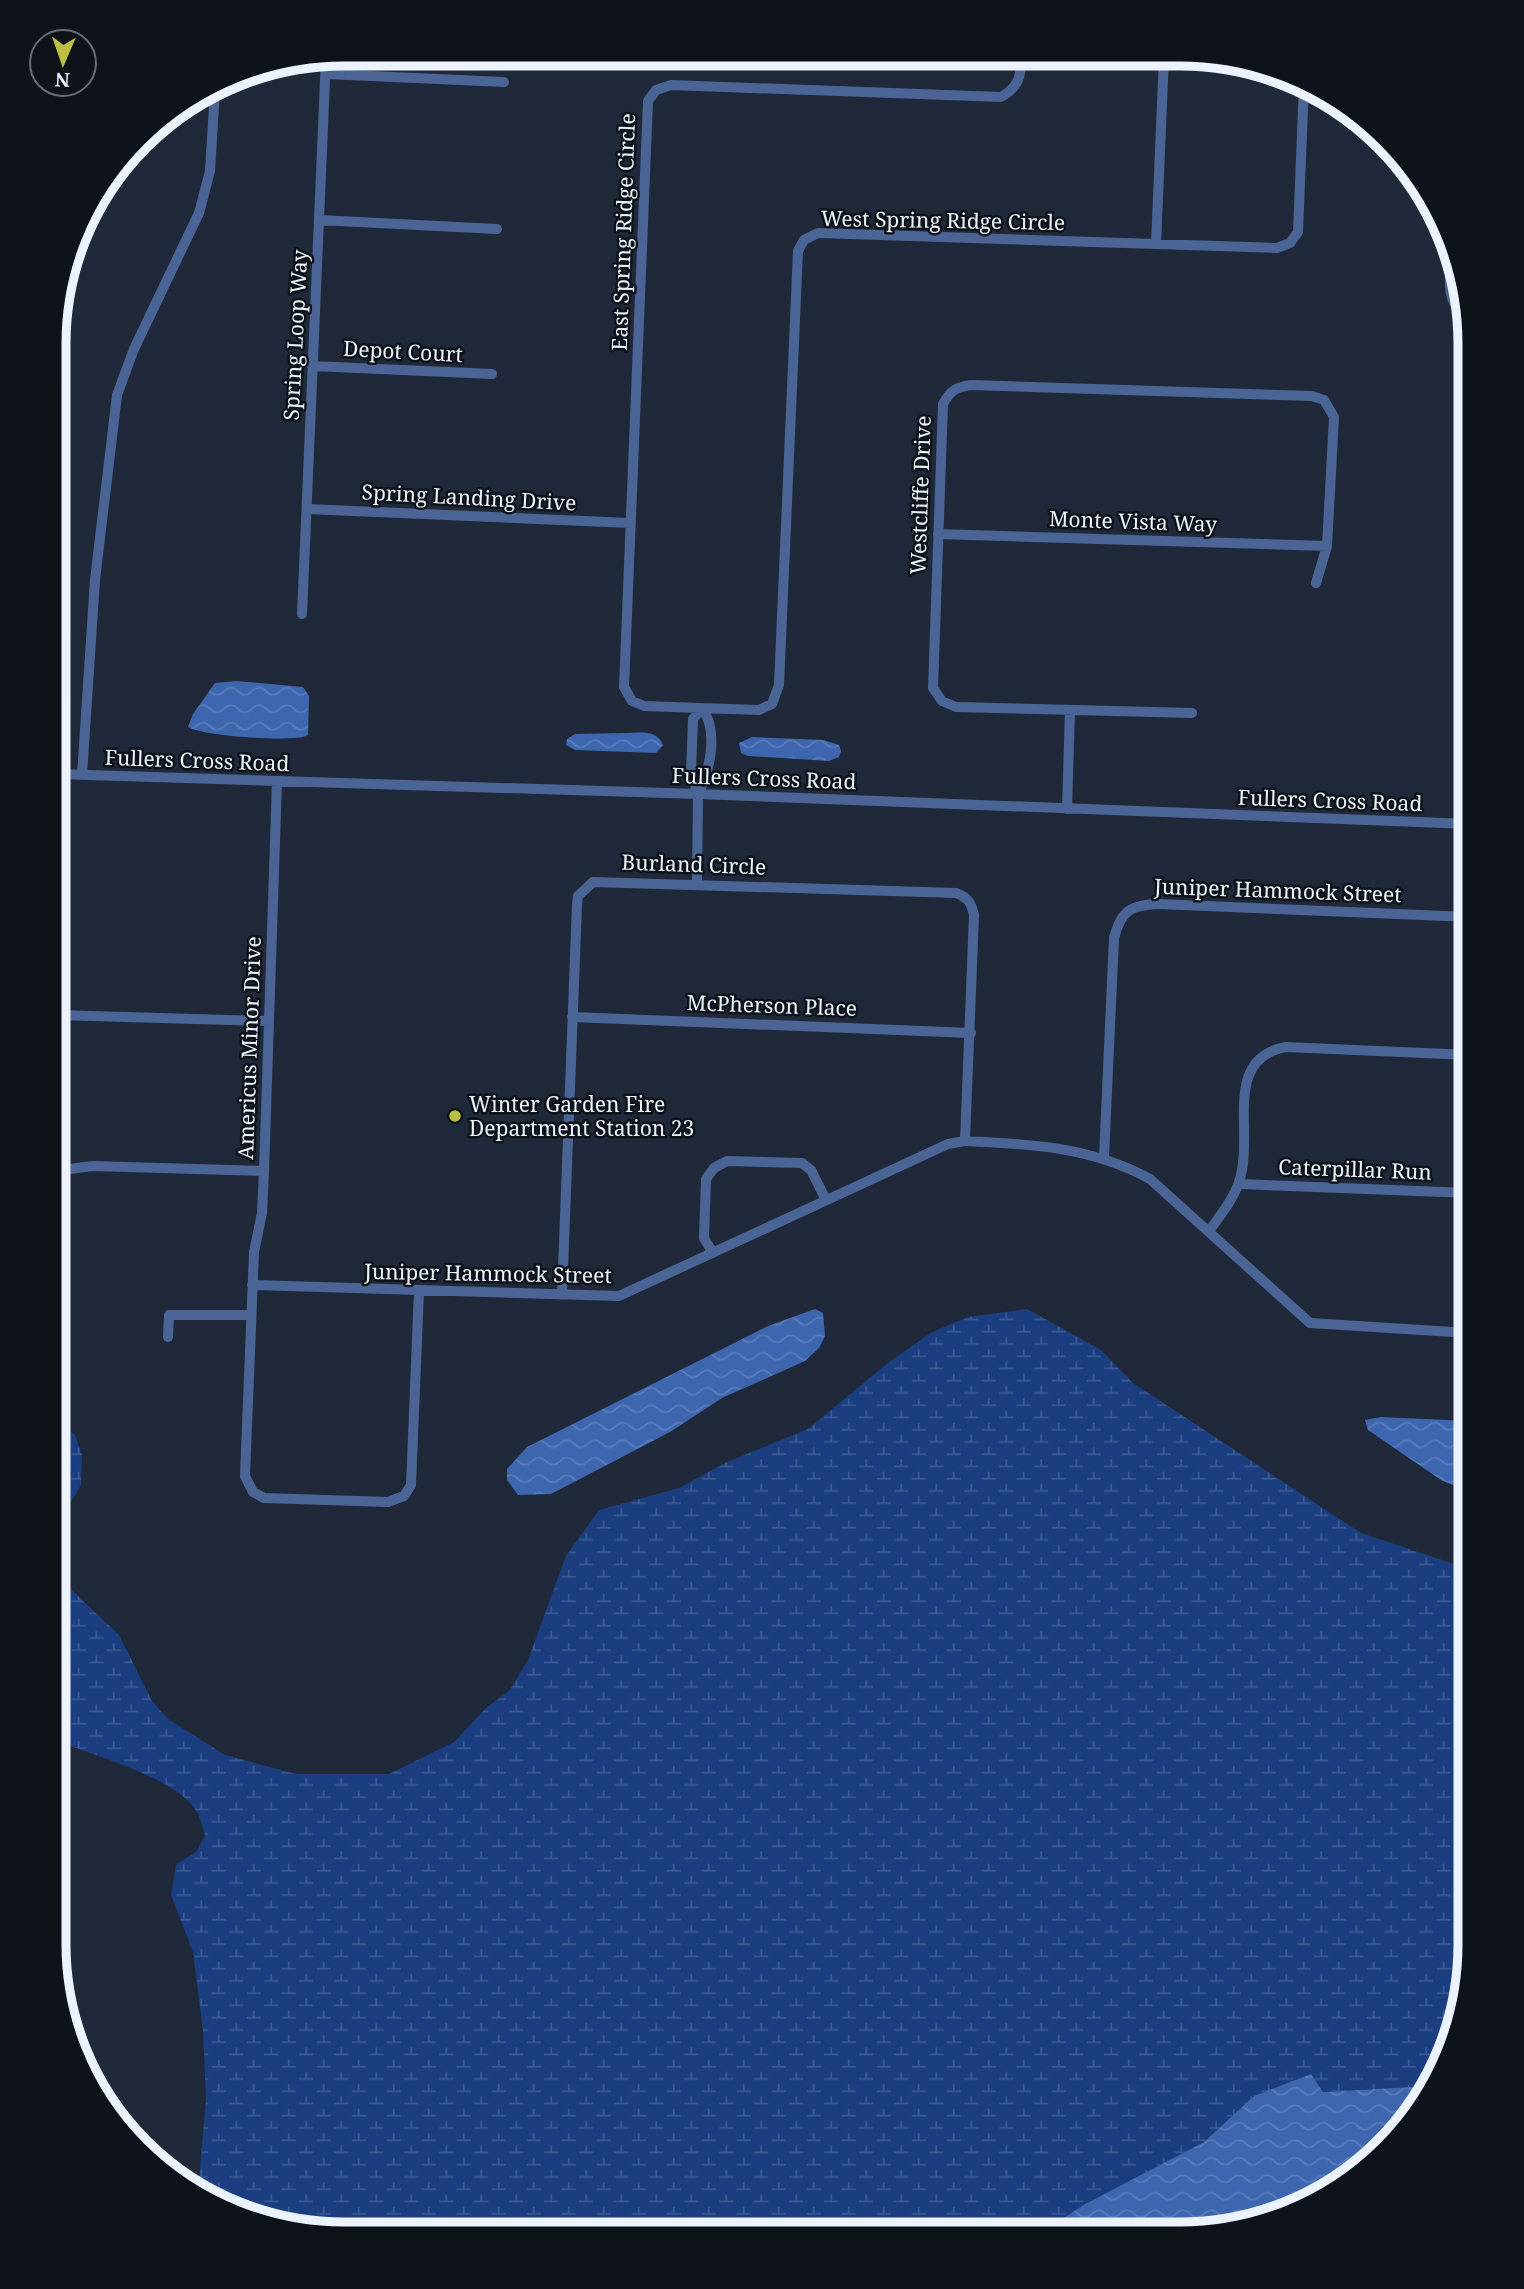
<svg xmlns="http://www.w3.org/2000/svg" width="1524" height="2289" viewBox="0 0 1524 2289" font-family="'Noto Serif',serif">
  <defs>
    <pattern id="wetland-marsh" width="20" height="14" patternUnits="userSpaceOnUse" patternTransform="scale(1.75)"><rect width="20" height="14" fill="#1a3e80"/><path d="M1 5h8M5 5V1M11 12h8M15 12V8" fill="none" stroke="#3b5a93"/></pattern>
    <pattern id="water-waves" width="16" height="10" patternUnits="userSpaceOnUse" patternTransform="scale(1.75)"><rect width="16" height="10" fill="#3d66af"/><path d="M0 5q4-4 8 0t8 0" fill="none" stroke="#597cbb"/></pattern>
  </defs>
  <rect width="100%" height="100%" fill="#202939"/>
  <!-- wetland -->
  <path fill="url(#wetland-marsh)" d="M1027 1309 1101 1350 1133 1383 1361 1533 1469 1569V1964L1454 2038 1429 2086 1323 2092 1311 2075 1254 2096 1204 2142 1085 2204 1039 2234 307 2232 234 2213 198 2192 206 2099 203 2031 193 1952 171 1895 176 1865 197 1851 205 1835C203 1829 201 1821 198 1814 181 1778 90 1755 55 1740V1566L59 1578 119 1635 152 1701 168 1719 225 1755 296 1774H389L454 1742 486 1708 510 1690 528 1660 566 1556 599 1510 679 1488 725 1463 808 1429 889 1362 932 1332 968 1317Z
    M55 1421 75 1435 82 1455 81 1485 55 1527Z"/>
  <!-- water -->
  <path fill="url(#water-waves)" d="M237 681 303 687 309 696 308 735C297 743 201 736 188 727L193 714 215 683Z
    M625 733C639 733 657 729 663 745L656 753 575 750 566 745 567 739 575 734Z
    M752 737 823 740 839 745 841 751 839 757 829 761 748 756 741 753 739 743Z
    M815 1309 823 1313 825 1336 819 1348 805 1361 722 1398 670 1432 551 1494 518 1495 507 1480V1469L527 1447 768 1326Z
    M1381 1417 1469 1421V1492L1441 1480 1368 1430 1365 1420Z
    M1311 2074 1323 2092 1429 2086 1410 2121 1356 2174 1291 2212 1180 2235 1039 2234 1085 2204 1204 2142 1254 2096Z"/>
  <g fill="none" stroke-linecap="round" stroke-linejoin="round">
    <!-- minor -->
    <path stroke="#4a6595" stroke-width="10" d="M1022 56C1021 76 1019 87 1001 97L671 85 656 90 648 101 624 687 632 701 644 706 759 710 772 704 779 685 798 251 804 240 818 233 1277 248 1290 243 1298 232 1304 84
      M326 74 504 82
      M319 220 497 229
      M1156 244 1164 57
      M1451 253C1451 272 1444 301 1463 312
      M312 366 492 374
      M307 509 630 523
      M938 534 1327 546
      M302 614 326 57
      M1192 713 956 707 942 701 933 688 943 404C950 391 956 387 971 385L1312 396 1324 400 1334 417 1327 546 1316 583
      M56 774 698 794 1470 824
      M82 775 95 580 117 395 134 349 199 213 210 171 215 90
      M277 781 264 1171 262 1213 254 1252 245 1476 253 1492 264 1498 388 1502 404 1496 411 1485 419 1291
      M698 794C710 770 719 731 702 708
      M1067 809 1070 710
      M697 883 698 794 691 773 693 719 702 708
      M56 1015 269 1021
      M572 1017 971 1033
      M1104 1157 1114 938C1121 911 1130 905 1158 904L1470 917
      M55 1171 92 1166 264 1171
      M1239 1184 1469 1193
      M1209 1231C1223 1212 1238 1194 1242 1170 1251 1125 1225 1058 1286 1047L1469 1055
      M713 1253 704 1238 706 1179 714 1168 727 1161 802 1163 811 1170 826 1200
      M252 1285 619 1296 948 1144 965 1141C1031 1144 1092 1147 1150 1179L1310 1323 1469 1333
      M562 1295 577 905 578 896 593 882 956 893C969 898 971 903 974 915L965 1141
      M168 1337 169 1315H251"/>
  </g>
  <!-- markers -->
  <circle fill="#bbc044" stroke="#0e1219" stroke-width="2.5" cx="455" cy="1116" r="7"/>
  <g text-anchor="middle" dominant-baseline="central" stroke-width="5" stroke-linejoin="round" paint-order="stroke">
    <!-- street labels -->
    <g font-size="21" fill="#ecf3fe" stroke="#0e1219">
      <text transform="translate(943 220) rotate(1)">West Spring Ridge Circle</text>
      <text transform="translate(623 232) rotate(-88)">East Spring Ridge Circle</text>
      <text transform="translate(295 335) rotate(-87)">Spring Loop Way</text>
      <text transform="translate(403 351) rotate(3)">Depot Court</text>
      <text transform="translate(920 495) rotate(-88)">Westcliffe Drive</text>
      <text transform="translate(469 497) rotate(3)">Spring Landing Drive</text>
      <text transform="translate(1133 521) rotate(2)">Monte Vista Way</text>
      <text transform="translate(197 760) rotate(2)">Fullers Cross Road</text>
      <text transform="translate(764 778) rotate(2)">Fullers Cross Road</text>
      <text transform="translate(1330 800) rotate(2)">Fullers Cross Road</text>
      <text transform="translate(694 864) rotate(2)">Burland Circle</text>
      <text transform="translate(1278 890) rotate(2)">Juniper Hammock Street</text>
      <text transform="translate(772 1005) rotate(2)">McPherson Place</text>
      <text transform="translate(249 1048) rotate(-88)">Americus Minor Drive</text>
      <text transform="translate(1355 1169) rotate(2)">Caterpillar Run</text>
      <text transform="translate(488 1273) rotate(1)">Juniper Hammock Street</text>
    </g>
    <!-- poi labels -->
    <g font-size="21" fill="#ecf3fe" stroke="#0e1219" text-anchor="start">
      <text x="469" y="1104">Winter Garden Fire<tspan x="469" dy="24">Department Station 23</tspan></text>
    </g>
  </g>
  <!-- crop -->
  <path d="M0 0H1524V2289H0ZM344 66H1180A278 278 0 0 1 1458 344V1944A278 278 0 0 1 1180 2222H344A278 278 0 0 1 66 1944V344A278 278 0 0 1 344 66Z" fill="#0e1219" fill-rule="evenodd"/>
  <path fill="none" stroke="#ecf3fe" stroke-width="9" d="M344 66H1180A278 278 0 0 1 1458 344V1944A278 278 0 0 1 1180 2222H344A278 278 0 0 1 66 1944V344A278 278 0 0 1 344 66Z"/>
  <!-- north arrow -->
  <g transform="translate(63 63) rotate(182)"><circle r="33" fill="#0e1219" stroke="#676c75" stroke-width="2"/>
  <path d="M0-5L12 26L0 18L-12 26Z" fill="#bbc044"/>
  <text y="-10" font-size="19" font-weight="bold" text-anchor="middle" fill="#ecf3fe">N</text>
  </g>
</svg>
